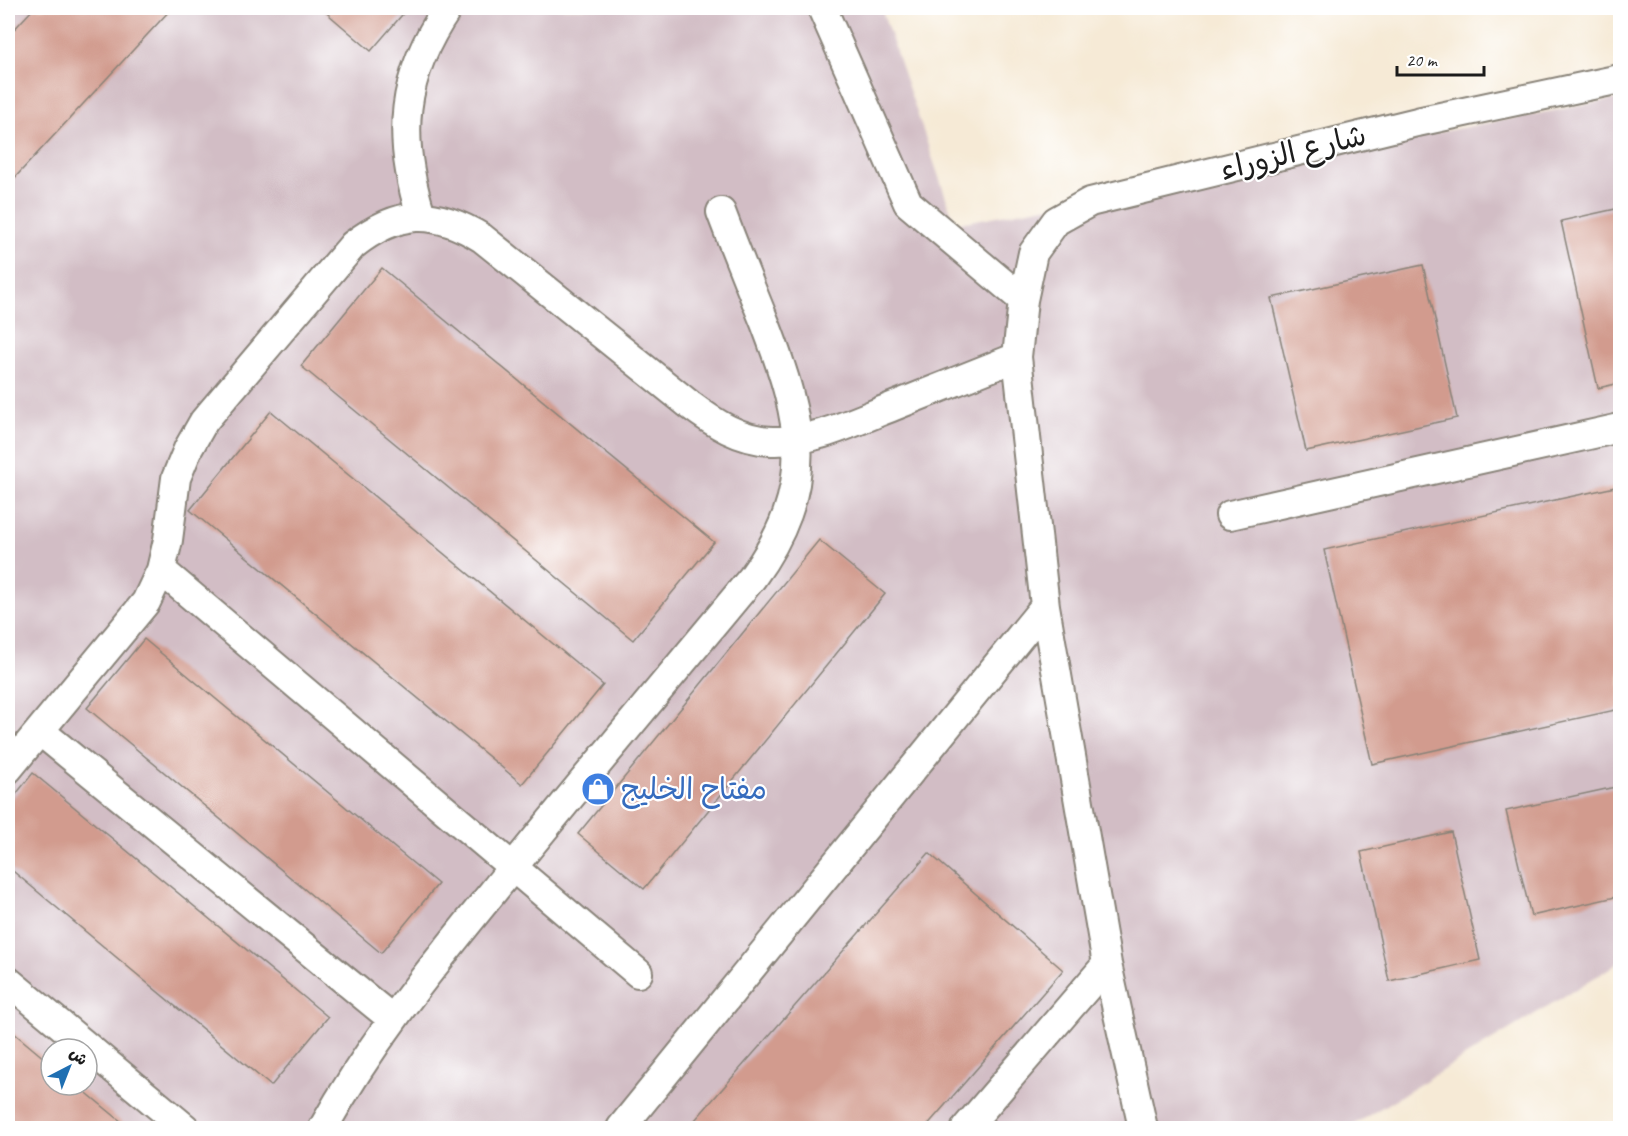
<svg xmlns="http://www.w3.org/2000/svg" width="1628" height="1136" viewBox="0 0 1628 1136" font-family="Caveat,'Playpen Sans Arabic',sans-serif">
  <rect width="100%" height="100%" fill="#fff"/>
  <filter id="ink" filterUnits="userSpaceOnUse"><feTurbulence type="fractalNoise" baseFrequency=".0167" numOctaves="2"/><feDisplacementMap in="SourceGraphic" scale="12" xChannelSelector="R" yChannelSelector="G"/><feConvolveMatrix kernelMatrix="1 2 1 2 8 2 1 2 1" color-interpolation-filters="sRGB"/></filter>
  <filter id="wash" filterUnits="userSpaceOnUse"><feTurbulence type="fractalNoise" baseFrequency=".008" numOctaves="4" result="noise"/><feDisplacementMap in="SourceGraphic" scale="24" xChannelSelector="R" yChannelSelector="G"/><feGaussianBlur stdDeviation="1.35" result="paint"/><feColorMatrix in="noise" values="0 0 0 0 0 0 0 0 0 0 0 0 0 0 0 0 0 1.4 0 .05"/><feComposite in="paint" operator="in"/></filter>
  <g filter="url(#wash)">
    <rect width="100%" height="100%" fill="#f6ead6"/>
    <!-- industrial -->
    <path fill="#d2bdc5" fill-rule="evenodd" d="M8 8H881L955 224 1620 98V962L1348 1128H8ZM51 1049H87V1085H51Z"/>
    <g id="blocks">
      <!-- building -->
      <path fill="#d29b8e" d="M34 8H172L8 185V36Z
        M321 8H408L371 51Z
        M1620 208V383L1598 388 1561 221Z
        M1423 265 1457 418 1306 451 1271 298Z
        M382 268 714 542 633 640 301 366Z
        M271 411 603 685 522 784 190 510Z
        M1620 486V709L1372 764 1324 550Z
        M819 540 885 594 644 889 578 834Z
        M144 639 438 884 381 953 87 708Z
        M33 773 328 1017 271 1086 8 867V804Z
        M1620 786V896L1531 916 1506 811Z
        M1451 832 1480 960 1389 981 1361 852Z
        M929 853 1063 970 925 1128H688Z
        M8 1028 51 1064V1085H77L129 1128H8Z"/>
    </g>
  </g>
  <g filter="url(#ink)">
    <use href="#blocks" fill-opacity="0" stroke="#898379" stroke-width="1.5"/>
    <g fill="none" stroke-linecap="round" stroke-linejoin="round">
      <defs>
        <path id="minor" d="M822 8 908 203 1023 300
          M421 215C396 137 401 76 448 8
          M1230 515 1620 428
          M161 570 638 973
          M1045 606 1107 964 1143 1128
          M40 731 391 1018
          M8 769 146 602 161 570 168 540 176 478 188 449 204 421 353 245C398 210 433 208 482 238L690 405C714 423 740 440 772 441 815 442 855 421 894 406 935 390 976 373 1017 357
          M8 981 185 1128
          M323 1128C372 1040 429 971 492 893 577 787 665 683 752 578 818 487 803 422 765 323 750 286 735 249 721 212
          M621 1128 1045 606 1017 357 1023 300 1033 253 1056 221 1090 202 1417 122 1620 79
          M966 1128 1107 964"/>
      </defs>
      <!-- minor casing -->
      <use href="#minor" stroke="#898379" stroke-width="32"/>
      <!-- minor -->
      <use href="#minor" stroke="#fff" stroke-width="28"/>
    </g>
  </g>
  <!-- icons -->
  <defs>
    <symbol id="shop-disc" viewBox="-11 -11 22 22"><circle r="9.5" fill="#3f7fe0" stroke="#fff"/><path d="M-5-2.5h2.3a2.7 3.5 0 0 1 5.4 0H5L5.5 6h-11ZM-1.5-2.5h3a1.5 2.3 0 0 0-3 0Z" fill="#fff"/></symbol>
  </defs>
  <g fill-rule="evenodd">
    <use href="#shop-disc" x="579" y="770" width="38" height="38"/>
  </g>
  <g text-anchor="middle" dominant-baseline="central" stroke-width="4.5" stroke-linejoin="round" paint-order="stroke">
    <!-- street labels -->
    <g font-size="30" fill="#1c1c1c" stroke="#fff">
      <text transform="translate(1293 152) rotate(-14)">شارع الزوراء</text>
    </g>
    <!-- shop labels -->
    <g font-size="30" fill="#366cbe" stroke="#fff" text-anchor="start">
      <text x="621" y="789">مفتاح الخليج</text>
    </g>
  </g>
  <!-- margin -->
  <rect width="1628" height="1136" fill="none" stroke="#fff" stroke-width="30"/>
  <!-- north arrow -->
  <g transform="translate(69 1067) rotate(42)"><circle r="28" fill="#ffffff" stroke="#a4a4a4" stroke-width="1.5"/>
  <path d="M0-4.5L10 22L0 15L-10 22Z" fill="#1f6fb2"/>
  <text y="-9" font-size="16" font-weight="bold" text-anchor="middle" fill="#1c1c1c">ش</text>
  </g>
  <!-- scale -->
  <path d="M1397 66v9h87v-9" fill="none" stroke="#1c1c1c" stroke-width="3"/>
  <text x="1406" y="66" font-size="18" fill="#1c1c1c" stroke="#ffffff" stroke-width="4.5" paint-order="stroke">20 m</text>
</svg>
